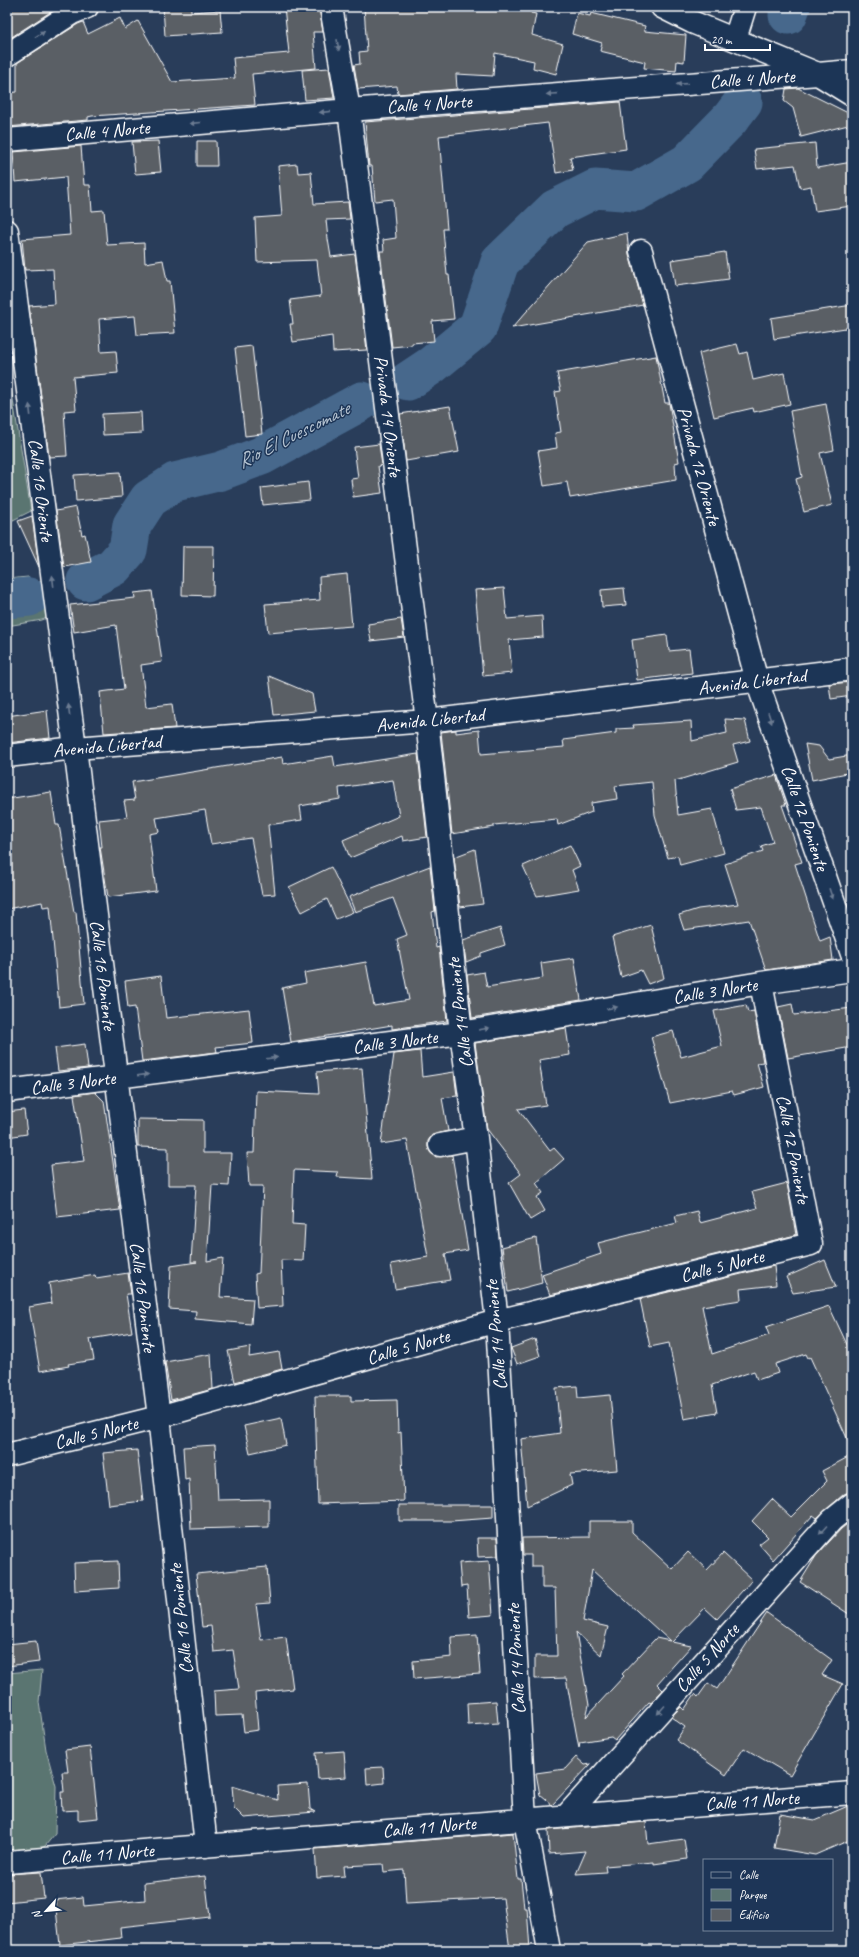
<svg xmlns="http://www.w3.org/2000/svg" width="859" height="1957" viewBox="0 0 859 1957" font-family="Caveat,sans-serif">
  <rect width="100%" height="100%" fill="#293d5a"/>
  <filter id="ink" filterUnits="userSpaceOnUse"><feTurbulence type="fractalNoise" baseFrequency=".025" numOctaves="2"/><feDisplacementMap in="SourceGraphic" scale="8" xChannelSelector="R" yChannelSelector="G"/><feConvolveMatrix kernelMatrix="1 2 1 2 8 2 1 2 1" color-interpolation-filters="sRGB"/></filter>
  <g filter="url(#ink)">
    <!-- green -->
    <path fill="#5a7471" stroke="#acbab8" d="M7 363 31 511 7 523Z
      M58 575 64 611 42 620 7 626V579L28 577 32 584Z
      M42 1670 39 1702 46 1750 56 1786 55 1834 45 1846 26 1855 7 1857V1673Z"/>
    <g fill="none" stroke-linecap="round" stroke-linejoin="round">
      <!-- river -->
      <path stroke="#46688c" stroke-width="39" d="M788 15 791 7
        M408 381 432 365 478 327 500 262 555 209 595 189 636 192 687 163 730 119 743 102
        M86 581 113 567 128 550 132 525 149 499 175 482 221 471 261 456 362 401
        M7 599 29 597"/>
    </g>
    <!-- building -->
    <path fill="#5a5f65" stroke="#fff" fill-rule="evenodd" d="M7 7H58L7 40Z
      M163 7H191V12L220 10 222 32 165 36Z
      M284 7H319L323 32H313L316 68 252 74 255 105 92 116 88 117V120L7 127V93L17 92V63L78 24 83 22 88 34 120 18 125 29 138 21 172 82 235 78 233 58 289 53Z
      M364 7H532L531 13 536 14 532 35 563 44 556 74 533 68 534 61 495 53 493 76 456 74 457 89 398 94 397 86 358 89 354 65 360 64 359 52 367 51Z
      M577 13 590 16 591 13 645 26 644 31 686 35 684 62 677 61 676 71 644 68 645 62 600 51 602 43 572 34Z
      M329 68 334 98 305 100 302 70Z
      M798 88 852 115V124L801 137 793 108 784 101 786 89Z
      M620 102 626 149 570 157 573 170 556 173 548 123 439 136 447 229H443L447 275H449L454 319 432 321 434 341 412 343V345L392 347 380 251H384L383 240 396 238 393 199 375 201 372 166H369L365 122Z
      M158 141 161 172 135 174 132 142Z
      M197 141H216L217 166H197Z
      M815 143 817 168 852 162V206L815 211 811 186 800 188 795 165 757 169 754 149Z
      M81 146 84 185H90L92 211 104 210 107 245 144 243 145 263 163 260 167 281H170L175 333 137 335 135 316 99 319 101 352 116 351 118 373 73 377 76 410 64 411 67 456 49 457 29 306 55 304 53 269 25 270 22 239 70 235 66 177 15 182 13 152Z
      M297 164 298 173 311 172 314 204 348 202 350 219 326 220 328 239 331 257 355 254 367 350 333 352 332 336 293 342 290 324H293L290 300 321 296 317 260 257 262 255 218 282 216 278 166Z
      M627 233 629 254 643 305 512 328 588 242Z
      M725 252 729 279 675 286 671 260Z
      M852 305V327L774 339 771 318Z
      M737 344 740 354 747 352 753 380 784 373 790 404 754 412 753 408 714 417 699 353Z
      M252 346 262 434 245 436 235 348Z
      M656 356 665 403H669L679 462 675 463 676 480 570 498 567 482 544 486 538 451 557 448 555 433 561 432 555 392 561 391 557 373Z
      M826 404 834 450 820 453 832 505 804 512 796 479 802 477 790 411Z
      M450 406 459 452 406 461 400 414Z
      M141 412 142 433 103 435 102 414Z
      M379 444 382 465 378 466 382 493 353 497 351 479 358 478 354 447Z
      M120 472 122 497 76 501 74 475Z
      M308 482 310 500 263 505 261 488Z
      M76 507 82 535 85 534 91 562 64 567 56 511Z
      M32 516 39 567 18 521Z
      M183 546H214L213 596 182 595Z
      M347 574 352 626 268 633 265 604 320 600 319 577Z
      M504 588 507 619 542 616 543 637 509 640 512 673 483 676 475 590Z
      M624 588 626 605 602 607 601 590Z
      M152 591 162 662 141 665 146 707 172 704 175 728 104 733 100 692 124 689 116 625 74 632 70 605 135 598 134 593Z
      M401 619 404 637 371 641 368 624Z
      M667 635 669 651 689 649 692 673 637 680 632 640Z
      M269 676 312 694 315 711 274 715Z
      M852 682V696L831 699 829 684Z
      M47 710 50 738 7 743V716Z
      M725 719 745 720 750 741 733 745 738 762 675 781 678 815 712 809 724 853 680 865 678 856 668 858 655 815 652 782 615 786 617 799 591 803 592 812 558 825 557 819 494 825V827L452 834 441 732 456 730V733L479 730 481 754 564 747 563 740 616 733V729L634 728 633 725 691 721 692 741 727 733Z
      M805 744 819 746 829 759 852 755V772L812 780Z
      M418 754 427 837 403 841 402 836 350 858 343 840 399 816 393 780 339 788 340 799 300 806 302 820 268 825 275 894 262 895 251 838 211 844 205 810 156 818 159 832 149 834 156 891 108 897 100 847H102L99 820 127 817 124 801 135 800 132 782 282 757 283 764 333 756 335 767Z
      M776 775 786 805H782L802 862 795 864 820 941 830 937 833 960 766 970 749 920 684 930 679 915 698 909 738 904 725 864 763 851 761 846 773 842 761 807 736 810 730 789Z
      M51 792 56 825H59L74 912H76L84 1004 59 1007 50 906 43 907 42 902 7 909V799Z
      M570 845 580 866 572 870 579 889 537 896 523 866Z
      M475 849 483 904 460 907 454 857Z
      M430 866 435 911 432 912 436 948 439 947 447 1021 392 1029V1025L291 1042 282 988 306 983 304 973 366 962 374 1006 409 1000 397 939 407 935 393 898 355 912 349 897Z
      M331 867 353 912 336 919 327 899 302 912 289 887Z
      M651 925 664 978 648 984 641 970 621 977 612 937Z
      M500 928 505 945 481 953V956L466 962 463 940Z
      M574 958 581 1000 472 1018 467 975 484 972 487 987 543 978 541 963Z
      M161 976 166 1018 249 1009 253 1043 216 1047 217 1052 142 1061 135 1007 128 1008 125 981Z
      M792 1004 794 1015 852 1008V1047L788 1058 778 1007Z
      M746 1005 748 1012 754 1011 763 1062 757 1063 764 1087 734 1095 732 1091 670 1103 651 1037 673 1031 681 1057 722 1046 714 1011Z
      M566 1028 570 1055 539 1060 546 1105 518 1109 550 1151 554 1148 564 1159 536 1183 543 1193 537 1197 545 1211 530 1220 509 1183 521 1174 487 1129 475 1043Z
      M85 1044 88 1068 58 1071 55 1048Z
      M420 1051 422 1077 454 1072 457 1096 442 1098 448 1131 432 1135 428 1141V1147L431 1153 436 1157 452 1155 468 1250 445 1254 450 1280 395 1289 391 1264 428 1257 407 1140 381 1144 394 1054Z
      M362 1068 372 1179 337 1177 338 1172 294 1170 292 1224 305 1225 303 1261 281 1260 283 1306 257 1308 255 1274 259 1273 263 1186H249L247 1153H254L256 1091 319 1094 317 1072Z
      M95 1092 104 1101 120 1210 57 1217 51 1165 84 1161 74 1095Z
      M24 1110 27 1134 7 1137V1112Z
      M138 1119 203 1120V1153H231L229 1186 212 1185 207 1261 223 1258 220 1297 253 1299 251 1324 195 1319 196 1311 169 1309 171 1266 197 1262H191L196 1185H168V1148L138 1147Z
      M787 1183 796 1235 550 1295 542 1274 601 1254 598 1243 677 1223 675 1216 697 1211 700 1223 757 1208 752 1192Z
      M536 1238 542 1283 508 1292 502 1247Z
      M825 1260 836 1287 793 1293 786 1277Z
      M774 1266 776 1285 740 1289 741 1300 702 1306 712 1354 769 1335 766 1327 829 1306 852 1355V1449L810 1357 808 1358 806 1354 775 1364 778 1373 757 1380 754 1371 712 1385 717 1413 684 1419 669 1343 650 1347 640 1299Z
      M128 1273 131 1294H126L132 1332 90 1339 94 1360 68 1364 69 1366 40 1371 29 1307 52 1303 49 1283 95 1275 96 1278Z
      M535 1339 540 1356 517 1364 511 1348Z
      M250 1347 249 1357 279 1352 282 1369 235 1382 228 1351Z
      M211 1354 213 1389 171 1400 165 1362Z
      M577 1386 578 1398 610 1395 617 1470 570 1474 572 1485 527 1506 521 1439 560 1433 556 1388Z
      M315 1396H351V1401L397 1400 398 1433 401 1432 404 1501 318 1504Z
      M281 1418 286 1445 250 1453 244 1426Z
      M215 1445 218 1500 269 1499V1527L191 1529 189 1479 185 1480 183 1447Z
      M137 1450 143 1501 109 1505 103 1453Z
      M852 1455V1491L844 1494 817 1518 813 1515 773 1560 759 1544 768 1537 752 1521 772 1499 791 1517 827 1481 822 1471Z
      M399 1505H493V1518L451 1521H399Z
      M852 1520V1616L800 1582 816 1556 841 1529Z
      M589 1521H632V1532L672 1569 688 1552 707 1570 723 1553 752 1580 717 1619 705 1608 672 1642 691 1646 657 1684 663 1690 651 1703 649 1702 615 1740 611 1737 580 1742 579 1748 566 1678 535 1679V1656H557L555 1588H542V1566H531V1555H523L522 1538 589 1537ZM592 1570 670 1641 656 1638 622 1674 624 1676 586 1717 589 1705 576 1632 601 1655 608 1627 583 1621Z
      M477 1538H497L498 1556 478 1557Z
      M118 1561 119 1588 75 1591 74 1563Z
      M489 1561 493 1615 469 1617 467 1586 461 1587 459 1563Z
      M267 1567 270 1603 256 1604 261 1640 286 1637 293 1689 255 1693 258 1730 244 1732 242 1715 215 1716 214 1691 239 1689 233 1650 214 1652 211 1626 202 1627 196 1574Z
      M767 1613 832 1660 822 1675 843 1684 790 1775 744 1748 726 1775 676 1740 685 1727 671 1717 681 1707 684 1710 695 1694 698 1697 708 1683 717 1689Z
      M477 1635 480 1674 414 1679 413 1661 452 1657 451 1637Z
      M36 1641 39 1662 7 1666V1644Z
      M496 1701 498 1723 468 1725 467 1703Z
      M90 1747 98 1818 78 1820V1810L62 1811 61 1792H64L62 1772H68L65 1750Z
      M344 1751 346 1777 318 1779 316 1753Z
      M576 1757 585 1765 591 1764 552 1805 540 1795 536 1773 565 1769Z
      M383 1767 384 1783 367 1785 366 1768Z
      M308 1784 310 1809 315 1812 244 1818 234 1808 232 1786 278 1800 277 1786Z
      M848 1806H852V1839L815 1855 774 1848 780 1814 815 1820Z
      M646 1822 648 1844 684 1839 687 1859 654 1864V1862L605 1866 606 1872 576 1874 586 1851 549 1854 548 1830Z
      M513 1833 518 1879H521L524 1908H527L530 1950H510L503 1898 406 1903 404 1870 384 1872 383 1864 344 1866 345 1876 317 1878 315 1849Z
      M41 1872 44 1898 7 1902V1874Z
      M205 1876 210 1917 120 1927 121 1938 60 1945 55 1900 83 1897 84 1906 145 1900 144 1883Z"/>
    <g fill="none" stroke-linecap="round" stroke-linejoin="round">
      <defs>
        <path id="street" d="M331 7 349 110 427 721 461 1033 476 1138 497 1321 525 1820 549 1950
          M735 39 745 7
          M7 55 72 13 87 7
          M7 140 349 110 818 74
          M7 231 75 748 159 1417 206 1846
          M641 251 757 681 852 954
          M7 756 75 748 427 721 852 669
          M7 1091 461 1033 761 983 852 970
          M440 1145 476 1138
          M7 1455 159 1417 497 1321 811 1244 761 983
          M566 1816 832 1520 852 1504
          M7 1862 852 1793"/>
        <path id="secondary" d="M662 7 692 22 818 74 852 95
          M818 74 852 71"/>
      </defs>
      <!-- street casing -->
      <use href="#street" stroke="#fff" stroke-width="25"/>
      <!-- secondary casing -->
      <use href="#secondary" stroke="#fff" stroke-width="25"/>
      <!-- street -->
      <use href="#street" stroke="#1d3557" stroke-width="22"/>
      <!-- secondary -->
      <use href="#secondary" stroke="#1d3557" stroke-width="22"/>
    </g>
    <!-- one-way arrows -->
    <defs><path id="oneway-solid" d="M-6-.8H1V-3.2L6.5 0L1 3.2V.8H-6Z"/></defs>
    <g fill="#6c7c92">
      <use href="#oneway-solid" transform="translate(40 34) rotate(-33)"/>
      <use href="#oneway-solid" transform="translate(338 45) rotate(80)"/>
      <use href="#oneway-solid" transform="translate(682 84) rotate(176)"/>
      <use href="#oneway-solid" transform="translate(552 94) rotate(176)"/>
      <use href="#oneway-solid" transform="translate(325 112) rotate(175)"/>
      <use href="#oneway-solid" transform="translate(195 123) rotate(175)"/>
      <use href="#oneway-solid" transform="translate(30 410) rotate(-97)"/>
      <use href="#oneway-solid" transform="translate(53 581) rotate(-97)"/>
      <use href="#oneway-solid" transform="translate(69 710) rotate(-97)"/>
      <use href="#oneway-solid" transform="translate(770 718) rotate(71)"/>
      <use href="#oneway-solid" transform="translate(831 894) rotate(71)"/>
      <use href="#oneway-solid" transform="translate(612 1008) rotate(-10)"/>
      <use href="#oneway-solid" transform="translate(484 1029) rotate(-10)"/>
      <use href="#oneway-solid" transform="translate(272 1058) rotate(-7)"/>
      <use href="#oneway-solid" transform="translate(143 1075) rotate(-7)"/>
      <use href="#oneway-solid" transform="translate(823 1530) rotate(132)"/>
      <use href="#oneway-solid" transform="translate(661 1710) rotate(132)"/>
    </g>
  </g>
  <g text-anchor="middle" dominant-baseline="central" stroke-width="3" stroke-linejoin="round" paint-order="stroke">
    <!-- street labels -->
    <g font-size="19" fill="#fff" stroke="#1d3557">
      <text transform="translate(752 79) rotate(-4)">Calle 4 Norte</text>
      <text transform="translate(429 104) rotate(-4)">Calle 4 Norte</text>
      <text transform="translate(107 131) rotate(-5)">Calle 4 Norte</text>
      <text transform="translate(388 416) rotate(83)">Privada 14 Oriente</text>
      <text transform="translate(699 466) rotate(75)">Privada 12 Oriente</text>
      <text transform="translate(41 490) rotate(83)">Calle 16 Oriente</text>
      <text transform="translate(752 682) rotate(-7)">Avenida Libertad</text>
      <text transform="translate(430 720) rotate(-6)">Avenida Libertad</text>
      <text transform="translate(107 746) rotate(-5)">Avenida Libertad</text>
      <text transform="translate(805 818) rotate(71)">Calle 12 Poniente</text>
      <text transform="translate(103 975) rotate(83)">Calle 16 Poniente</text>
      <text transform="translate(715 991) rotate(-9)">Calle 3 Norte</text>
      <text transform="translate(460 1013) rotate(-97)">Calle 14 Poniente</text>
      <text transform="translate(395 1042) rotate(-7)">Calle 3 Norte</text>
      <text transform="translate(73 1083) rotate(-7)">Calle 3 Norte</text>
      <text transform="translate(793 1149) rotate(79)">Calle 12 Poniente</text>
      <text transform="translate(722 1266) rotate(-14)">Calle 5 Norte</text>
      <text transform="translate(143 1297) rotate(83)">Calle 16 Poniente</text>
      <text transform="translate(496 1335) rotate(-95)">Calle 14 Poniente</text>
      <text transform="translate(408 1347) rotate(-16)">Calle 5 Norte</text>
      <text transform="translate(96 1433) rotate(-14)">Calle 5 Norte</text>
      <text transform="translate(181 1619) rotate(-96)">Calle 16 Poniente</text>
      <text transform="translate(707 1658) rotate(-48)">Calle 5 Norte</text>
      <text transform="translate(516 1659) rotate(-93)">Calle 14 Poniente</text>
      <text transform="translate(752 1801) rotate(-4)">Calle 11 Norte</text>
      <text transform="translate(429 1827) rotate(-5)">Calle 11 Norte</text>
      <text transform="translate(107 1854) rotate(-5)">Calle 11 Norte</text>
    </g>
    <!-- water labels -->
    <g font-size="20" font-style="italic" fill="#b5c3d1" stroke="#1d3557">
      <text transform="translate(293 435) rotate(-27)">Rio El Cuescomate</text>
    </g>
  </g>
  <!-- margin -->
  <rect width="859" height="1957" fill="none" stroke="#1d3557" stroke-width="24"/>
  <rect x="12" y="12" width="835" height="1933" fill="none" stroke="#fff" stroke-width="1.5" filter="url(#ink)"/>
  <!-- legend -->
  <rect x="703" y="1859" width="130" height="72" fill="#1d3557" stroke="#77869a"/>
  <rect x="711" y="1872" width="20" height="6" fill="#1d3557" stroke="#77869a"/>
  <text x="739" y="1879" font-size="12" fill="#ffffff">Calle</text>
  <rect x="711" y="1889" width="20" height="12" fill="#5a7471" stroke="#77869a"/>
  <text x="739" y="1899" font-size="12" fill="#ffffff">Parque</text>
  <rect x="711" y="1909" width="20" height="12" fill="#5a5f65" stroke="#77869a"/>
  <text x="739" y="1919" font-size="12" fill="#ffffff">Edificio</text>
  <!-- north arrow -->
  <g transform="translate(46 1911) rotate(243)" stroke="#1d3557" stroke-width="3" paint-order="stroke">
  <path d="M0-3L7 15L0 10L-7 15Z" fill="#ffffff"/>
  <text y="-6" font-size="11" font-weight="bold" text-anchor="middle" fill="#ffffff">N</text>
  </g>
  <!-- scale -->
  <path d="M705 44v6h65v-6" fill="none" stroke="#ffffff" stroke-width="2"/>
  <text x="711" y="44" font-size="12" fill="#ffffff" stroke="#1d3557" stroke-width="3" paint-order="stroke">20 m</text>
</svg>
